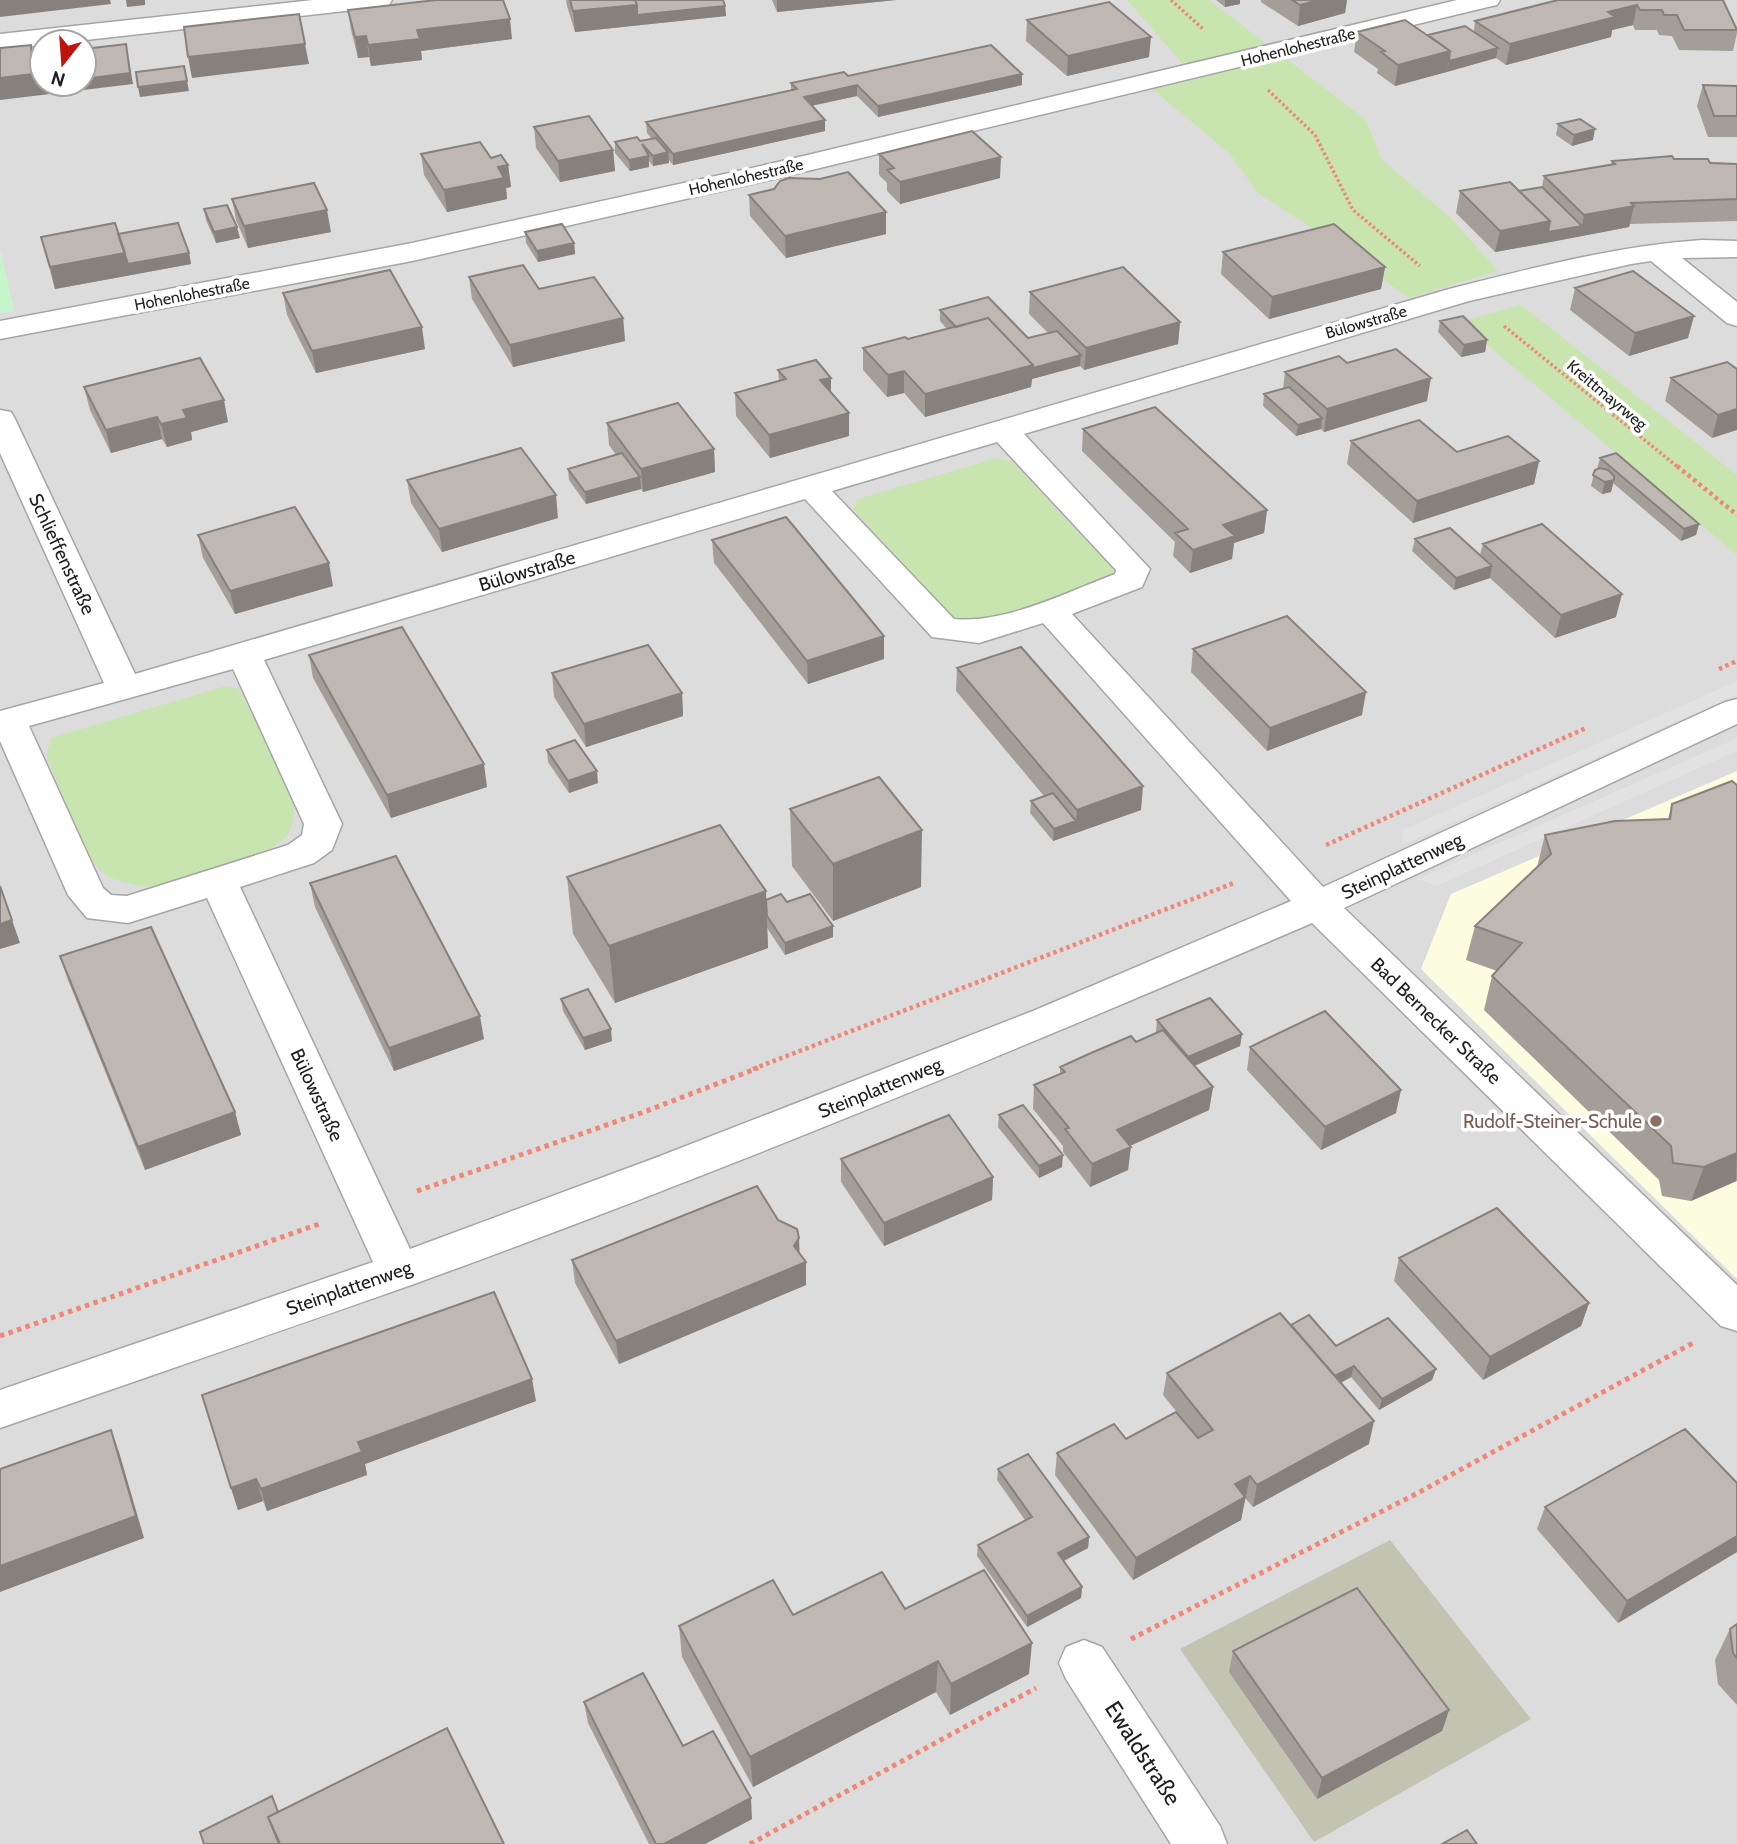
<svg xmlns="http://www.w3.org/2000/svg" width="1737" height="1844" viewBox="0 0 1737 1844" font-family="Cabin,sans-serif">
  <rect width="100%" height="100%" fill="#efece5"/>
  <!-- residential -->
  <path fill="#dcdcdc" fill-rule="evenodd" d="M0 0H1737V1844H0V313L14 311 0 251ZM42 42H84V84H42Z"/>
  <!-- education -->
  <path fill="#fcfde0" d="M1737 771V1279L1421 969 1451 894Z"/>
  <!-- construction -->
  <path fill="#c2c3b1" d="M1390 1540 1531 1719 1314 1842 1180 1649Z"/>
  <!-- grass -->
  <path fill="#c8e5af" d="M1127 0H1209L1366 120 1382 160 1451 218 1498 271 1408 298 1341 247 1258 193 1229 153 1145 83 1190 72Z
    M1521 305 1737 475V555L1460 322Z
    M997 458 1011 461 1114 570 1110 578 979 624 952 620 853 509 858 499Z
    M226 686 239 689 294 800V820L287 836 271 849 157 888 134 885 108 877 90 860 46 756 51 738Z"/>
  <!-- park -->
  <path fill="#c5f6cb" d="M0 251 14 311 0 313Z"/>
  <!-- parking -->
  <path fill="#e2e2e2" d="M1737 681V694L1402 845 1403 830Z
    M1737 738V751L1436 886 1418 879Z"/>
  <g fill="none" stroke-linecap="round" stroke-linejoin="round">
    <defs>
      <path id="minor" d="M313 0H392L389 5 380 7 68 42H42V45L0 50V34Z
        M1457 0H1500L1497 5 1488 7 774 179 412 261 0 339V321L412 243 774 163Z
        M1702 240 1737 241V257L1682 258 1737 302V326L1727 323 1651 261 1631 264 1469 301 1024 434 1150 569 1142 587 1072 614 1323 887 1725 702 1737 699V724L1344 908 1737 1285V1331L1721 1326 1312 923C1016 1051 717 1174 414 1284 276 1333 138 1380 0 1428V1390L373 1262 207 898 128 923 87 918 68 895 0 741V711L104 683 0 453V410L11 412 15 419 135 674 1449 289C1533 268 1615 246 1702 240ZM997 442 1116 570 1115 574C1067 592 1005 624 954 619L832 491ZM805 499 932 637 979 643 1043 623 1291 901 1033 1011 655 1158 410 1249 240 887 314 863 332 850 342 824 264 660ZM233 669 304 824 302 835 288 845 127 896 111 895 103 888 29 726Z
        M1084 1640 1102 1647 1220 1826 1227 1844H1171L1066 1679 1059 1663 1066 1647Z"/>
    </defs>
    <!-- minor casing -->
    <use href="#minor" stroke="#a5a5a5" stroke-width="3"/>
    <!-- path-far2 -->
    <path stroke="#f08675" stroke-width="3.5" stroke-dasharray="2.5 2.5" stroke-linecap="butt" d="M1171 0 1203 29
      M1268 90 1315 135 1353 210 1420 266
      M1504 326 1679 468"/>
    <!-- path-far1 -->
    <path stroke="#f08675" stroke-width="4.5" stroke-dasharray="3.5 3.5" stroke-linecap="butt" d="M1677 466 1737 515
      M1719 669 1737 661
      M1326 845 1586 728
      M753 1069 1234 883"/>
    <!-- path -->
    <path stroke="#f08675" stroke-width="5" stroke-dasharray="4.5 4.5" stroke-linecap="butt" d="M417 1191 641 1113 758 1068
      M0 1336 322 1223
      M1131 1639 1414 1495 1693 1343
      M750 1844 1036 1688"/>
    <!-- minor -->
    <use href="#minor" fill="#fff" fill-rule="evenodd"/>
  </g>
  <!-- wall -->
  <path fill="#a49e99" d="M566 0H723L725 6 726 16 575 32 567 6Z
    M772 0H896L777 12Z
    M1216 0H1240V4L1225 7Z
    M1261 0H1347L1345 13 1298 26 1261 2Z
    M1558 0H1723L1737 28V33L1733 51 1679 50 1672 36 1659 35 1657 30H1635L1633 25 1612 30 1611 37 1506 65 1496 58 1395 86 1377 73 1378 69 1354 52 1357 32 1428 35 1474 31 1475 21Z
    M348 10 512 39 421 51 422 60 371 66 369 57 358 58 351 30Z
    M1027 20 1149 57 1067 76 1026 41Z
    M848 76 1022 85 878 117 857 96 812 106 825 131 673 165 668 159 669 163 653 166 649 161V167L630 171 615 153V142L640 141 652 139 647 133 646 122 791 91V83Z
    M1703 85 1737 86V137H1708L1697 106Z
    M1558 124 1593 140 1572 146 1556 135Z
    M534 127 613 150 615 171 560 182 536 148Z
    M421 154 491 158 508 165 511 187 506 188 507 199 447 212 424 175Z
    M879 154 1000 178 900 204 887 191V183L879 175Z
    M1674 159 1737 164V221L1630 224 1629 227 1495 252 1456 213 1460 191H1519L1542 187 1544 176 1611 165 1612 161Z
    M749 195 886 212V234L786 258 750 216Z
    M232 199 331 232 248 248 236 220Z
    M204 209 240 238 216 243 206 220Z
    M525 232 574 243 575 254 538 262 526 243Z
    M118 234 189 253 191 264 55 289 41 237Z
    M1223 252 1385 267 1381 289 1269 319 1221 274Z
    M469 277 539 289 623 318 625 341 513 367 472 299Z
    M1575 288 1688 338 1629 356 1570 310Z
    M1030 292 1180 322 1178 344 1084 370 1080 366 1032 379 1031 387 925 417 904 393 887 397 863 370V348L908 339 947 329 940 321V310L1028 338 1048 333 1029 314Z
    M283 293 425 349 316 373 287 315Z
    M1440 321 1487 340 1485 352 1461 357 1438 332Z
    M1347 363 1427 401 1324 432 1321 429 1296 436 1263 406 1264 394 1283 389 1285 372Z
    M1737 369 1712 438 1665 401 1671 378Z
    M778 370 831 378V393L849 436 770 458 736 416 735 393 779 381Z
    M84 387 228 422 191 432 192 440 167 447 162 439 111 453 90 410Z
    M607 423 714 449 715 472 643 492 641 489 586 504 569 480 568 469 616 455 609 445Z
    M1083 429 1267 510 1264 533 1234 543 1232 559 1190 573 1173 556 1175 542 1082 451Z
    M1351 441 1457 452 1539 461 1534 484 1413 523 1347 464Z
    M1600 458 1699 524 1696 535 1681 541 1613 483 1611 492 1602 494 1591 486 1595 470 1597 469Z
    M407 480 558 518 442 552 411 503Z
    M198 535 333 586 235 614 203 558Z
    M1415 539 1480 555 1483 544 1616 617 1555 638 1490 578 1454 590 1412 551Z
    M712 540 884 659 808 684 714 563Z
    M1193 649 1362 715 1267 751 1191 672Z
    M309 655 487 787 391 818 313 678Z
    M957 668 1141 810 1053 841 1030 813 1031 801 1044 796 956 691Z
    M552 673 682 693 683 716 586 747 554 697Z
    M547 750 598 783 569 793 548 762Z
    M1737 785V1181L1691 1201 1662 1196 1659 1180 1484 1010 1492 976 1497 971 1466 960 1475 926 1537 867 1545 835 1668 819 1672 804Z
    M790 809 921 887 833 921 792 866Z
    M567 877 787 902 833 937 785 955 767 928 768 948 615 1003 573 934Z
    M310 883 484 1039 394 1071 315 907Z
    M60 956 235 1112 241 1135 145 1170 68 980Z
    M561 999 612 1041 585 1050 563 1011Z
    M1157 1020 1242 1034 1240 1046 1194 1066 1213 1087 1209 1110 1130 1146 1128 1170 1090 1187 1063 1152V1146L1033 1109 1034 1085 1060 1075V1067L1136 1042 1157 1033 1156 1032Z
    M1250 1047 1396 1113 1321 1150 1247 1070Z
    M999 1115 1062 1167 1039 1178 998 1127Z
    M841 1159 993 1177 992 1200 884 1246 841 1182Z
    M778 1220 799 1238V1253L806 1262V1285L619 1364 575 1283 572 1260Z
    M1399 1258 1589 1303 1581 1326 1483 1380 1394 1281Z
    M1291 1325 1336 1346 1436 1369 1432 1380 1379 1410 1351 1377 1341 1383 1369 1444 1253 1507 1245 1498 1241 1520 1133 1580 1055 1475 1057 1453 1126 1439 1194 1433 1163 1395 1167 1373Z
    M202 1395 536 1401 365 1464 367 1475 267 1511 263 1501 238 1510Z
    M998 1469 1089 1537 1088 1548 1064 1561 1082 1587 1081 1598 1027 1627 977 1556 978 1545 1025 1520 997 1480Z
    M1737 1483V1552L1618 1623 1537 1529 1545 1507Z
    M905 1609 1029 1674 950 1715 936 1692 753 1787 682 1657 679 1626 793 1615Z
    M1737 1624V1705L1718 1684 1715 1660 1730 1629Z
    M1233 1651 1449 1710 1442 1731 1317 1799 1229 1672Z
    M584 1702 683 1746 752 1819 705 1844H649L588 1723Z"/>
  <!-- shaded-wall -->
  <path fill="#86817d" d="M0 0H110L111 4 0 17Z
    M126 0H145V5L127 7Z
    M777 0H896L777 12Z
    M1225 0H1240V4L1225 7Z
    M1320 0H1347L1345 13 1298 26 1300 5Z
    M637 5 725 6 726 16 575 32 573 11Z
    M1637 5 1633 25 1612 30 1611 37 1506 65 1510 44 1608 12Z
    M510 19 512 39 421 51 422 60 371 66 368 45 417 30Z
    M366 36 369 57 358 58 355 37Z
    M1151 37 1149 57 1067 76 1068 56Z
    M126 44 133 84 0 100V78L31 45 36 65 42 84H84V79Z
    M305 44 309 64 192 78 188 57Z
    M1498 48 1496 58 1447 72 1449 61Z
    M1450 51 1447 72 1395 86 1398 65Z
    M1022 74V85L878 117V106Z
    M187 81 189 91 140 97 138 87Z
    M857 85V96L804 107V97Z
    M825 120V131L673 165V154Z
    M1595 129 1593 140 1572 146 1574 135Z
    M613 150 615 171 560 182 558 161Z
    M668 152 669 163 653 166V156Z
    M649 156V167L630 171 629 160Z
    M1001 157 1000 178 900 204V182Z
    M508 165 511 187 506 188 507 199 447 212 444 190 498 167Z
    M1634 206 1629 227 1546 243 1548 232 1582 226 1584 215Z
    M327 210 331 232 248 248 244 226Z
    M886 212V234L786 258 785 236Z
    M1550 221 1546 243 1495 252 1500 231Z
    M237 227 240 238 216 243 214 232Z
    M574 243 575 254 538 262 537 251Z
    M125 253H189L191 264 55 289 50 267Z
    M1385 267 1381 289 1269 319 1272 297Z
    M1694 316 1688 338 1629 356 1635 333Z
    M623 318 625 341 513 367 510 345Z
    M1180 322 1178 344 1084 370 1086 348Z
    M422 327 425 349 316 373 312 351Z
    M1487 340 1485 352 1461 357 1464 345Z
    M1081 355 1080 366 1032 379 1031 387 925 417V394L1033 365Z
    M904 371V393L887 397 888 375Z
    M831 378V400L820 380Z
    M1431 378 1427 401 1324 432 1327 409Z
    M224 400 228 422 191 432 192 440 167 447 161 424 183 410Z
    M1737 409V430L1712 438 1718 415Z
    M849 413V436L770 458 769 435Z
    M157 417 162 439 111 453 106 430Z
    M1322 418 1321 429 1296 436 1298 425Z
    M714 449 715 472 643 492 641 469Z
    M1539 461 1534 484 1413 523 1417 501Z
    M640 477 641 489 586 504 585 492Z
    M1614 480 1611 492 1602 494 1605 482Z
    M556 495 558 518 442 552 439 529Z
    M1267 510 1264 533 1234 543 1232 559 1190 573 1193 550 1223 525Z
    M1699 524 1696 535 1681 541 1684 529Z
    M329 563 333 586 235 614 230 591Z
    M1492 566 1490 578 1454 590 1456 578Z
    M1622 594 1616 617 1555 638 1561 615Z
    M884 636V659L808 684 807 661Z
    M1366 692 1362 715 1267 751 1270 728Z
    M682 693 683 716 586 747 584 724Z
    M484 764 487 787 391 818 387 795Z
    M597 771 598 783 569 793 568 781Z
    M1143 786 1141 810 1053 841 1054 829 1076 821 1077 810Z
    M922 830 921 887 833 921V864Z
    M766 891 768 948 615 1003 609 946Z
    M12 920 20 943 0 949V924Z
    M833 926V937L785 955V943Z
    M480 1016 484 1039 394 1071 389 1048Z
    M611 1029 612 1041 585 1050 583 1038Z
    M1242 1034 1240 1046 1187 1069 1188 1057Z
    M1213 1087 1209 1110 1114 1153 1117 1130Z
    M1401 1090 1396 1113 1321 1150 1325 1127Z
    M235 1112 241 1135 145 1170 138 1147Z
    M1131 1147 1128 1170 1090 1187 1092 1164Z
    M1737 1153 1736 1181 1691 1201 1704 1167Z
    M1063 1155 1062 1167 1039 1178V1166Z
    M993 1177 992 1200 884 1246V1223Z
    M799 1238 800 1261 806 1262V1285L619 1364 616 1341 794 1246Z
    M1589 1303 1581 1326 1483 1380 1490 1357Z
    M1354 1366 1351 1377 1324 1392 1327 1380Z
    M1436 1369 1432 1380 1379 1410 1382 1399Z
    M532 1379 536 1401 365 1464 367 1475 267 1511 261 1489 358 1442Z
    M1374 1421 1369 1444 1253 1507 1257 1485Z
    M111 1430 119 1452 144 1538 0 1592V1566Z
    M1250 1476 1241 1520 1133 1580 1136 1558 1235 1484Z
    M256 1479 263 1501 238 1510 231 1488Z
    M1737 1536V1552L1618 1623 1627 1601Z
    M1089 1537 1088 1548 1057 1564 1058 1553Z
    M1082 1587 1081 1598 1027 1627V1616Z
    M1032 1643 1029 1674 950 1715 951 1684Z
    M938 1661 936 1692 753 1787 750 1757Z
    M1449 1710 1442 1731 1317 1799 1322 1778Z
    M751 1798 752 1819 705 1844H664Z"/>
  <!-- building -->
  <path fill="#bfb8b2" stroke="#86817d" stroke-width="2" d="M436 0H503L510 19 417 30 420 39 368 45 366 36 355 37 348 10Z
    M570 0H635L637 5 573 11Z
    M635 0H723L725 6 637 15V5Z
    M1292 0H1320L1300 5Z
    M1558 0H1723L1737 30H1684L1677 15H1664L1662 10H1640L1637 5 1608 12 1615 17 1510 44 1475 21Z
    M1109 2 1151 37 1068 56 1027 20Z
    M299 14 305 44 188 57 184 27Z
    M1405 20 1450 51 1398 65 1381 52 1385 51 1357 32Z
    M1465 26 1498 48 1449 61 1450 51 1428 35Z
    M126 44 130 73 84 79V49Z
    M31 45 33 74 0 78V48Z
    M991 45 1022 74 878 106 857 85 804 97 825 120 673 154 646 122 797 89 791 83 844 72 848 76Z
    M42 54V84L36 85 33 55Z
    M184 66 187 81 138 87 136 72Z
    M1703 85 1737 86V116H1714Z
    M589 116 613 150 558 161 534 127Z
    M1580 119 1595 129 1574 135 1558 124Z
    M972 131 1001 157 900 182 887 170 894 168 879 154Z
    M637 137 640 141 656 138 668 152 653 156 642 144 649 156 629 160 615 142Z
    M480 142 491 158 501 155 508 165 498 167 504 178 444 190 421 154Z
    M1672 156 1674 159H1708L1710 163 1737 164V199L1631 203 1634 206 1584 215 1544 176 1615 164 1612 161Z
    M848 172 886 212 785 236 749 195 774 189 780 181 789 178 820 179Z
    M1510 182 1550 221 1500 231 1460 191Z
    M314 183 327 210 244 226 232 199Z
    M1542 187 1582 226 1548 232 1550 221 1519 191Z
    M227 205 237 227 214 232 204 209Z
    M115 223 125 253 50 267 41 237Z
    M178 223 189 253 128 264 118 234Z
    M562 224 574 243 537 251 525 232Z
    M1334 224 1385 267 1272 297 1223 252Z
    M523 265 539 289 594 277 623 318 510 345 469 277Z
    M1123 267 1180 322 1086 348 1030 292Z
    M390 270 422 327 312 351 283 293Z
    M1633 271 1694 316 1635 333 1575 288Z
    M988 297 1028 338 1057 331 1081 355 1033 368V365L988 318 956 327 940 310Z
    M1463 316 1487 340 1464 345 1440 321Z
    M988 318 1033 365 925 394 904 371 888 375 863 348 905 337 908 339Z
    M1396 349 1431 378 1327 409 1285 372 1339 356 1347 363Z
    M200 358 224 400 183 410 187 418 161 424 157 417 106 430 84 387Z
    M816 360 831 378 820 380 849 413 769 435 735 393 786 379 778 370Z
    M1727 362 1737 369V409L1718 415 1671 378Z
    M1289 387 1322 418 1298 425 1264 394Z
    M678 403 714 449 641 469 607 423Z
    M1155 407 1267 510 1223 525 1235 536 1193 550 1175 533 1188 529 1083 429Z
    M1419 420 1457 452 1508 436 1539 461 1417 501 1351 441Z
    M521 448 556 495 439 529 407 480Z
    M622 453 640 477 585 492 568 469Z
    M1616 453 1699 524 1684 529 1600 458Z
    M1600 468 1608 470 1614 476V480L1605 482 1593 475 1595 470Z
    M295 507 329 563 230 591 198 535Z
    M786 517 884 636 807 661 712 540Z
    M1542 524 1622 594 1561 615 1483 544Z
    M1450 528 1492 566 1456 578 1415 539Z
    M1287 616 1366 692 1270 728 1193 649Z
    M402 627 484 764 387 795 309 655Z
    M648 645 682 693 584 724 552 673Z
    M1021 647 1143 786 1077 810 957 668Z
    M575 740 597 771 568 781 547 750Z
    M879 777 922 830 833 864 790 809Z
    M1732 781 1737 785V1153L1704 1167 1673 1163 1671 1146 1492 976 1522 943 1475 926 1551 854 1545 835 1615 821 1670 819 1672 804Z
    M1053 793 1076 821 1054 829 1031 801Z
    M720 825 766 891 609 946 567 877Z
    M396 856 480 1016 389 1048 310 883Z
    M0 886 12 920 0 924Z
    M781 894 787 902 810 894 833 926 785 943 767 916 766 900Z
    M151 927 235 1112 138 1147 60 956Z
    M588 989 611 1029 583 1038 561 999Z
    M1210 998 1242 1034 1188 1057 1157 1020Z
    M1325 1011 1401 1090 1325 1127 1250 1047Z
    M1163 1030 1213 1087 1117 1130 1131 1147 1092 1164 1065 1129 1069 1128 1034 1085 1065 1072 1060 1067 1091 1053 1131 1036 1136 1042Z
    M1023 1105 1063 1155 1039 1166 999 1115Z
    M949 1115 993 1177 884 1223 841 1159Z
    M757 1186 778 1220 797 1229 799 1238 794 1246 806 1262 616 1341 572 1260Z
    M1497 1208 1589 1303 1490 1357 1399 1258Z
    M494 1292 532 1379 358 1442 362 1452 261 1489 256 1479 231 1488 202 1395Z
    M1280 1313 1374 1421 1257 1485 1250 1476 1235 1484 1245 1497 1136 1558 1057 1453 1114 1424 1126 1439 1176 1412 1198 1438 1213 1430 1167 1373Z
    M1309 1315 1336 1346 1388 1318 1436 1369 1382 1399 1354 1366 1335 1376 1291 1325Z
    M1685 1429 1737 1483V1536L1627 1601 1545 1507Z
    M111 1430 136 1516 0 1566V1469Z
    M1028 1454 1089 1537 1058 1553 1082 1587 1027 1616 978 1545 1032 1517 998 1469Z
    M984 1570 1032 1643 951 1684 938 1661 750 1757 679 1626 773 1580 793 1615 882 1572 905 1609Z
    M1357 1588 1449 1710 1322 1778 1233 1651Z
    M1737 1624V1658L1733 1653 1730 1629Z
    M643 1673 683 1746 713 1731 751 1798 664 1844H656L584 1702Z
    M447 1728 504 1844H280L268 1817Z
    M272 1796 278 1812 268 1817 279 1844H204L200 1832Z
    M1467 1830 1477 1844H1442Z"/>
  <!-- markers -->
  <circle fill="#8d6e63" stroke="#fff" stroke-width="2.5" cx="1656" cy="1121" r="7"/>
  <g text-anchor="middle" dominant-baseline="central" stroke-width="7" stroke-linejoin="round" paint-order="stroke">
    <!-- far-street labels -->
    <g font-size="16" fill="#1e1e1e" stroke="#fff">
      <text transform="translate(1298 47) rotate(-14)">Hohenlohestraße</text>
      <text transform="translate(746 177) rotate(-13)">Hohenlohestraße</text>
      <text transform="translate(192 294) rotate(-11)">Hohenlohestraße</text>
      <text transform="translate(1366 322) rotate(-16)">Bülowstraße</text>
      <text transform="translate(1607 395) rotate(40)">Kreittmayrweg</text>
    </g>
    <!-- street labels -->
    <g font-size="19" fill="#1e1e1e" stroke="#fff">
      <text transform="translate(62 554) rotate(65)">Schlieffenstraße</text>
      <text transform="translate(527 571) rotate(-17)">Bülowstraße</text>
      <text transform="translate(1402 866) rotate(-25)">Steinplattenweg</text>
      <text transform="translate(1436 1021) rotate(44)">Bad Bernecker Straße</text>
      <text transform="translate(880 1088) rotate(-22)">Steinplattenweg</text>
      <text transform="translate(317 1095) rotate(65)">Bülowstraße</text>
      <text transform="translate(349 1288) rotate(-19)">Steinplattenweg</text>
    </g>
    <!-- education labels -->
    <g font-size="19" fill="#785e54" stroke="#fff" text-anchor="end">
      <text x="1642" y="1121">Rudolf-Steiner-Schule</text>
    </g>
    <!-- near-street labels -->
    <g font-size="23" fill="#1e1e1e" stroke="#fff">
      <text transform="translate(1143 1753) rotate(57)">Ewaldstraße</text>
    </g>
  </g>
  <!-- north arrow -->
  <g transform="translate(63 63) rotate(197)"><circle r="33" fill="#ffffff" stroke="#a5a5a5" stroke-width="2"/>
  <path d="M0-5L12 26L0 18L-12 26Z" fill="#bf140e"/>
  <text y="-10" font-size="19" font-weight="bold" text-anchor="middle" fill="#1e1e1e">N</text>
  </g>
</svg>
